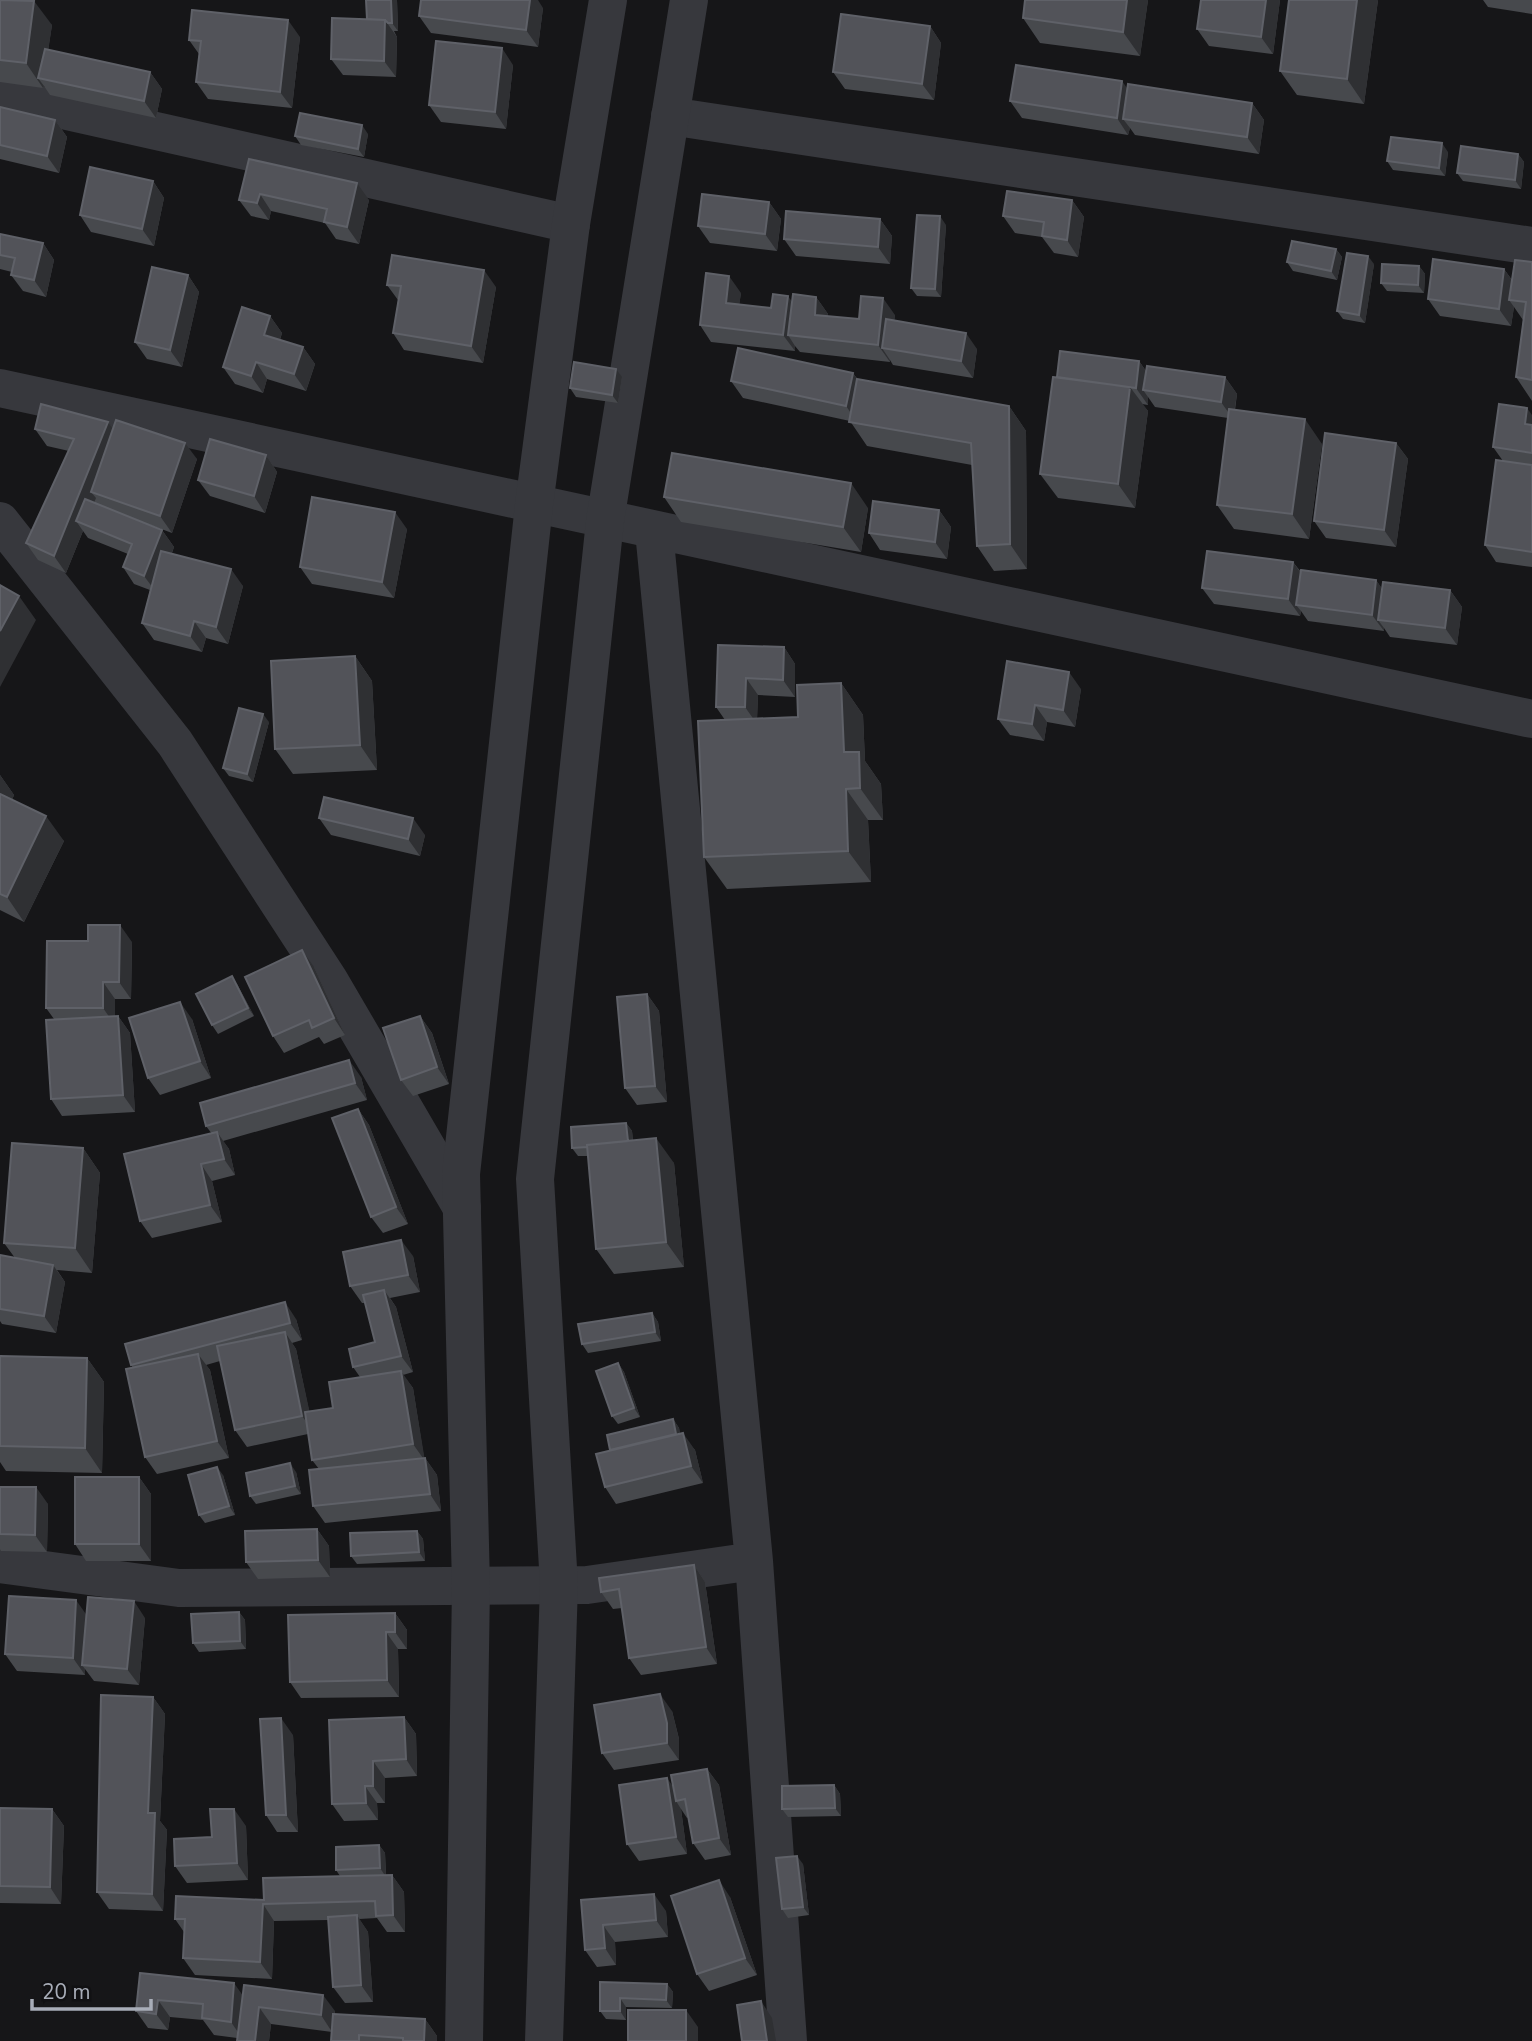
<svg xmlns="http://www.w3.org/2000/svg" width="1532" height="2041" viewBox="0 0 1532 2041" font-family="'Nunito Sans',sans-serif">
  <rect width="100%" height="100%" fill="#161618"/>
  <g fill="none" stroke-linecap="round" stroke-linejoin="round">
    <!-- minor -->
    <path stroke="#37383d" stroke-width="38" d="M0 96 571 224
      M670 116 1532 246
      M0 388 1532 719
      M0 521 175 743 329 980 462 1208
      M654 531 754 1561 788 2041
      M0 1564 179 1588 587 1585 754 1561"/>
    <!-- tertiary -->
    <path stroke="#37383d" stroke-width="38" d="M464 2041 471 1586 461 1174 534 505 571 224 608 0
      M544 2041 559 1585 535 1179 605 521 689 0"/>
  </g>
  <!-- wall -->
  <path fill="#47494d" d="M0 0 52 25 48 50 150 72 162 89 156 118 50 95 44 86 43 88 0 82Z
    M397 0 398 31H394L397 37 396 77 343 75 331 59 367 19Z
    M1025 0H1148L1140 56 1040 43 1023 18Z
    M1280 0 1273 54 1209 46 1197 29Z
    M1378 0 1364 104 1297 95 1280 71Z
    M1483 0H1532V14L1488 7Z
    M543 8 538 47 431 33 419 16Z
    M930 26 941 43 934 100 845 89 833 72Z
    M300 37 292 108 208 99 196 82 199 54 189 40Z
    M513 65 506 129 441 122 429 105Z
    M1010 101 1252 103 1264 120 1259 154 1135 135 1130 128 1128 135 1022 118Z
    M0 107 55 120 67 137 59 173 0 159Z
    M368 134 364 157 301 145 295 136Z
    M1448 152 1445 176 1393 170 1387 161Z
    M1518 154 1524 162 1521 189 1463 181 1457 173Z
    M249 159 369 200 359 244 336 239 325 223 271 211 269 220 251 216 239 200Z
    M153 181 164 198 154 246 91 232 80 215Z
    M1072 200 1084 217 1078 257 1054 253 1042 237 1015 233 1003 216Z
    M769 202 781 219 777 251 710 243 698 226Z
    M880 219 892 236 890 264 796 256 784 239Z
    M946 225 941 297 917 296 911 288Z
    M0 234 43 243 54 260 46 297 23 291 11 275 12 272 0 269Z
    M1336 249 1342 257 1337 280 1293 271 1287 262Z
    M1532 262V401L1516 377 1523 320 1514 307 1511 326 1440 316 1428 299 1504 269 1512 280Z
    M1374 264 1365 323 1343 319 1337 311Z
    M1419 266 1425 274 1424 293 1387 291 1381 283Z
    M188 275 199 292 182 367 147 359 135 342Z
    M387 285 496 287 483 363 404 350 393 333 398 300Z
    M741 293 739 305 771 308 792 302 816 297 828 314V316L859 319 895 315 894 321 977 349 973 378 893 365 890 360V362L800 352 795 346V351L711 342 700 325Z
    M270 316 282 333 280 340 303 347 315 364 306 391 267 379 263 393 235 384 223 367Z
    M1139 361 1146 371 1225 377 1237 394 1235 410 1322 444 1309 539 1234 529 1217 505 1228 418 1155 407 1148 397V405L1142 404 1148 411 1135 508 1058 498 1040 474 1057 377Z
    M853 373 858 380 1009 406 1026 431 1027 569 994 571 977 546 972 465 867 446 850 421 743 398 731 381Z
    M622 377 618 403 576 397 570 388Z
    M1532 415V567L1496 562 1485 545 1503 461 1493 447Z
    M108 422 113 429 197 459 172 533 148 524 162 530 174 547 172 553 243 586 228 644 206 638 202 652 154 640 142 623 150 590 134 584 123 567 128 554 88 538 83 531 66 573 38 560 26 543 69 451 47 446 35 429Z
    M1396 443 1408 459 1396 547 1326 538 1314 521Z
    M266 455 277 472 265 513 210 496 198 480Z
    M664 497 868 508 861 552 681 522Z
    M939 510 951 527 947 559 880 550 869 533Z
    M407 529 394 598 312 584 300 567Z
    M1293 562 1301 572 1376 580 1382 589 1450 590 1462 607 1457 645 1390 637 1384 628V631L1308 621 1301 611 1300 616 1214 604 1202 588Z
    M718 645 784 647 795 664V697L758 695 757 718 798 717 841 683 863 715 865 761 881 784 883 820H868L871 882 727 889 704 857 725 720 716 707Z
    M355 656 372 681 377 770 293 774 275 749Z
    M1081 689 1075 727 1047 722 1044 741 1010 735 998 719Z
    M269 722 253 782 229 776 223 768Z
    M0 775 14 795 12 800 64 841 24 922 0 910Z
    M319 818 425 835 420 856 331 835Z
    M88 941 132 942 131 999H115V1016H118L130 1033 135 1112 62 1116 51 1099 54 1019 46 1008Z
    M314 967 345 1035 324 1044 319 1037 284 1053 273 1036Z
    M237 984 254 1016 218 1034 212 1025Z
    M647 994 659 1011 667 1102 637 1105 625 1088Z
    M420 1016 432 1033 449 1084 413 1096 401 1080Z
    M192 1019 211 1078 160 1095 148 1078Z
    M361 1077 367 1100 223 1141 229 1149 235 1175 212 1181 222 1222 152 1238 140 1221 212 1134 206 1126Z
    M358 1109 369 1125 408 1224 383 1233 371 1217Z
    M626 1123 632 1131 633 1141 674 1163 684 1267 614 1274 596 1249 588 1156H578L572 1148Z
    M83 1148 100 1173 92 1273 57 1270 65 1282 56 1333 2 1324 0 1321V1255L15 1258 4 1243Z
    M413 1256 420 1292 390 1298 396 1307 413 1372 403 1375 413 1388 424 1458H425L437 1475 441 1511 325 1523 313 1506 319 1469 312 1460 308 1434 247 1447 235 1430 220 1361 206 1365 210 1370 229 1458 157 1474 145 1457 133 1368 131 1365 296 1319 302 1340 292 1343 296 1349 309 1411 333 1408 360 1377 353 1367 375 1342 365 1303H362L350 1286Z
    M652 1313 658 1322 661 1341 588 1353 582 1344Z
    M0 1356 87 1358 104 1382 102 1473 6 1471 0 1462Z
    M618 1363 624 1372 640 1417 618 1424 612 1416Z
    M673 1419 679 1428 680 1434 695 1450 703 1483 616 1504 605 1487 611 1451Z
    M296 1472 301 1494 256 1504 250 1496Z
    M223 1475 235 1515 205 1523 199 1515Z
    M139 1477 151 1494V1561H86L75 1544Z
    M0 1487 48 1504 47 1552 1 1551 0 1549Z
    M317 1529 329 1546 330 1577 258 1579 246 1562Z
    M417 1531 423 1539 425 1561 357 1564 351 1556Z
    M694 1565 705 1582 717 1664 641 1675 629 1658 622 1608 613 1609 601 1592Z
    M239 1612 245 1620 246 1649 199 1652 193 1643Z
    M395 1613 407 1630V1649H398L399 1697 301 1698 290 1682Z
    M87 1615 145 1618 139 1685 94 1681 85 1669V1675L17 1671 5 1654Z
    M153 1697 165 1714 160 1821 167 1830 163 1911 109 1909 97 1892Z
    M672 1711 679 1739V1760L614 1770 602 1753Z
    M404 1717 416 1734 417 1776 385 1778V1803H377L378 1820 344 1821 332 1804Z
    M293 1735 298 1832H277L266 1815Z
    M707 1769 719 1785 731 1855 705 1860 693 1843 689 1817 687 1818 681 1809 687 1854 639 1861 627 1844 673 1787Z
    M834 1785 840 1794 841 1816 788 1817 782 1809Z
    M0 1808 52 1809 64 1826 61 1904 0 1903Z
    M246 1826 248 1880 187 1883 175 1866 212 1837Z
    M379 1845 385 1853 386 1875H392L404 1892 405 1932H387L377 1918 359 1919 368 1932 373 2002 345 2003 333 1987 328 1920 274 1921 272 1979 195 1975 183 1958 184 1932 175 1919 264 1900 340 1876 336 1870Z
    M803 1864 809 1915 788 1918 782 1909Z
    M730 1897 757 1975 709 1991 697 1974Z
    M581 1900 666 1911 668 1937 615 1942 616 1965 597 1967 585 1950Z
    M140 1973 243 1995 335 2011V2014L425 2019 437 2036V2041H331L332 2032 271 2024 269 2041H237V2038L214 2035 203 2020 170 2017 168 2030 148 2028 136 2011Z
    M600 1982 667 1984 673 1992 672 2008 626 2007V2020L606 2019 600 2011Z"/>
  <!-- shaded-wall -->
  <path fill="#2f3033" d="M391 0H397L398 31 392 23Z
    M530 0H538L543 8 538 47 526 30Z
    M1127 0H1148L1140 56 1123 32Z
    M1266 0H1280L1273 54 1261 37Z
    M1357 0H1378L1364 104 1347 79Z
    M34 1 52 25 44 80 38 78 44 86 43 88 26 63Z
    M288 20 300 37 292 108 280 92Z
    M385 20 397 37 396 77 384 61Z
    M930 26 941 43 934 100 922 84Z
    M502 48 513 65 506 129 495 112Z
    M150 72 162 89 156 118 144 101Z
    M1122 81 1134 98 1123 119 1130 128 1128 135 1117 118Z
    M1252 103 1264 120 1259 154 1247 137Z
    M55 120 67 137 59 173 47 156Z
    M362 125 368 134 364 157 358 149Z
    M1442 143 1448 152 1445 176 1439 168Z
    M1518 154 1524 162 1521 189 1515 180Z
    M153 181 164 198 154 246 142 229Z
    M357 183 369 200 359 244 347 227Z
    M260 194 271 211 269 220 257 203Z
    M1072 200 1084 217 1078 257 1067 240Z
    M769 202 781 219 777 251 765 234Z
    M940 216 946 225 941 297 935 289Z
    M880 219 892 236 890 264 878 247Z
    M43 243 54 260 46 297 34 280Z
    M1336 249 1342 257 1337 280 1331 271Z
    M1368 256 1374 264 1365 323 1359 315Z
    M1419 266 1425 274 1424 293 1418 285Z
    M1504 269 1516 286 1509 300 1514 307 1511 326 1499 309Z
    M484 270 496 287 483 363 471 346Z
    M188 275 199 292 182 367 170 350Z
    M729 276 741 293 737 320 726 303Z
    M788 296 800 313 788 335 795 346V351L783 335Z
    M816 297 828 314 826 332 815 315Z
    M883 298 895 315 891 349 882 348 890 360V362L878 345Z
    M270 316 282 333 276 351 264 335Z
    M966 333 977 349 973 378 961 361Z
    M303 347 315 364 306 391 294 374Z
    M1139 361 1151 378 1143 390 1148 397V405L1136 388Z
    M256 362 267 379 263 393 251 376Z
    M616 369 622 377 618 403 612 395Z
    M853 373 865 390 858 423 846 406Z
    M1225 377 1237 394 1233 419 1221 402Z
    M1130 387 1148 411 1135 508 1118 484Z
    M1009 406 1026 431 1027 569 1010 544Z
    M1527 408 1532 415V433L1525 424Z
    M1305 419 1322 444 1309 539 1292 514Z
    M108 422 120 438 91 492 96 498 85 525 76 521 83 531 66 573 54 556Z
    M185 443 197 459 172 533 160 516Z
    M1396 443 1408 459 1396 547 1384 530Z
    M266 455 277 472 265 513 254 496Z
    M851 483 868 508 861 552 843 527Z
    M939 510 951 527 947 559 935 542Z
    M395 512 407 529 394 598 382 582Z
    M162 530 174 547 156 592 144 576Z
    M1293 562 1305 579 1296 605 1301 611 1300 616 1288 599Z
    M231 569 243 586 228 644 216 627Z
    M1376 580 1388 597 1378 620 1384 628V631L1372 615Z
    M1450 590 1462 607 1457 645 1445 628Z
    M19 596 36 620 0 687V631Z
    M194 621 206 638 202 652 190 636Z
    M784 647 795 664V697L783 680Z
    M355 656 372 681 377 770 360 745Z
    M1069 672 1081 689 1075 727 1063 710Z
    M746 678 758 695 757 724 745 707Z
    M841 683 863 715 865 761 881 784 883 820 860 788 844 752Z
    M1035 705 1047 722 1044 741 1032 724Z
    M263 714 269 722 253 782 247 774Z
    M0 775 14 795 6 813 0 805Z
    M846 789 868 820 871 882 848 851Z
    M46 816 64 841 24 922 7 897Z
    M413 818 425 835 420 856 408 839Z
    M120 925 132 942 131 999 119 982Z
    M302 950 314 967 345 1035 334 1018Z
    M232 976 237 984 254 1016 248 1008Z
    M103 982 115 999V1025L103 1008Z
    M647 994 659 1011 667 1102 655 1086Z
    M180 1002 192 1019 211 1078 200 1061Z
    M118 1016 130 1033 135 1112 123 1095Z
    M420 1016 432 1033 449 1084 437 1067Z
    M349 1060 361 1077 367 1100 355 1083Z
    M358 1109 369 1125 408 1224 396 1207Z
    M626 1123 632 1131 634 1152 628 1144Z
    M217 1132 229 1149 235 1175 224 1159Z
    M656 1138 674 1163 684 1267 666 1242Z
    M83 1148 100 1173 92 1273 75 1248Z
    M201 1164 212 1181 222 1222 210 1205Z
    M401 1240 413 1256 420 1292 408 1275Z
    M53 1265 65 1282 56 1333 44 1316Z
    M384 1290 396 1307 413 1372 401 1356Z
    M285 1302 296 1319 302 1340 290 1323Z
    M652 1313 658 1322 661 1341 655 1332Z
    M285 1332 296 1349 314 1432 302 1416Z
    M198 1354 210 1370 229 1458 217 1441Z
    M87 1358 104 1382 102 1473 85 1448Z
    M618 1363 624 1372 640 1417 634 1408Z
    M401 1371 413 1388 425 1461 413 1444Z
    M673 1419 679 1428 682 1442 676 1434Z
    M683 1433 695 1450 703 1483 691 1466Z
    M425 1458 437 1475 441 1511 430 1494Z
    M290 1463 296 1472 301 1494 295 1486Z
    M217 1467 223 1475 235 1515 229 1506Z
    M139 1477 151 1494V1561L139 1544Z
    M36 1487 48 1504 47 1552 35 1535Z
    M317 1529 329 1546 330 1577 318 1560Z
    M417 1531 423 1539 425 1561 419 1552Z
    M694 1565 705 1582 717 1664 706 1647Z
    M76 1600 88 1617 82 1665 85 1669V1675L73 1658Z
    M134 1601 145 1618 139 1685 127 1669Z
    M239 1612 245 1620 246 1649 240 1641Z
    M395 1613 407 1630V1649L395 1632Z
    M386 1632 398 1649 399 1697 387 1680Z
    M660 1694 672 1711 679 1739V1760L667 1743Z
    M153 1697 165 1714 160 1821 167 1830 163 1911 152 1894 148 1813Z
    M404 1717 416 1734 417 1776 406 1759Z
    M281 1718 293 1735 298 1832 286 1815Z
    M373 1761 385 1778V1803L373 1786Z
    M707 1769 719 1785 731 1855 719 1838Z
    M667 1778 679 1795 676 1801 681 1809 687 1854 676 1837Z
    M834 1785 840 1794 841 1816 835 1808Z
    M365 1786 377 1803 378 1820 366 1803Z
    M52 1809 64 1826 61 1904 50 1887Z
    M234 1809 246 1826 248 1880 237 1863Z
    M379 1845 385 1853 386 1877 380 1868Z
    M797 1856 803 1864 809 1915 803 1907Z
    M392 1875 404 1892 405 1932 393 1915Z
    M719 1880 730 1897 757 1975 745 1958Z
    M654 1894 666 1911 668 1937 656 1920Z
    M263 1904 274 1921 272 1979 260 1962Z
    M357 1915 368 1932 373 2002 361 1985Z
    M603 1925 615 1942 616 1965 605 1948Z
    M234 1983 246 2000 242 2038 231 2022Z
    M667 1984 673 1992 672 2008 666 2000Z
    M323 1995 335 2011 332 2032 321 2015Z
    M620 1998 626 2007V2020L620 2011Z
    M158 2000 170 2017 168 2030 156 2014Z
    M761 2001 772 2018 776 2041H767Z
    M259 2007 271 2024 269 2041H255Z
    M686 2010 698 2027V2041H686Z
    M425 2019 437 2036V2041H424Z"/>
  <!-- building -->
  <path fill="#525359" stroke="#5f6168" stroke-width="2" d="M0 0 34 1 26 63 0 60Z
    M366 0H391L392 23H388L385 20 367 19Z
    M421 0H530L526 30 419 16Z
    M1025 0H1127L1123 32 1023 18Z
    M1201 0H1266L1261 37 1197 29Z
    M1289 0H1357L1347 79 1280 71Z
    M192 10 288 20 280 92 196 82 201 41 189 40Z
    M841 14 930 26 922 84 833 72Z
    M332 18 385 20 384 61 331 59Z
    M436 41 502 48 495 112 429 105Z
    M45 49 150 72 144 101 38 78Z
    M1016 65 1122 81 1117 118 1010 101Z
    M1128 84 1252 103 1247 137 1123 119Z
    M0 107 55 120 47 156 0 145Z
    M300 113 362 125 358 149 295 136Z
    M1391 137 1442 143 1439 168 1387 161Z
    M1461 146 1518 154 1515 180 1457 173Z
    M249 159 357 183 347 227 324 222 327 209 260 194 257 203 239 200Z
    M90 167 153 181 142 229 80 215Z
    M1007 191 1072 200 1067 240 1042 236 1044 222 1003 216Z
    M702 194 769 202 765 234 698 226Z
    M786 211 880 219 878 247 784 239Z
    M917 215 940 216 935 289 911 288Z
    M0 234 43 243 34 280 11 275 15 258 0 255Z
    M1292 241 1336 249 1331 271 1287 262Z
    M1347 253 1368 256 1359 315 1337 311Z
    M392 255 484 270 471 346 393 333 401 286 387 285Z
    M1433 259 1504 269 1499 309 1428 299Z
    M1515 260 1532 262V380L1516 377 1526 302 1509 300Z
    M1382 264 1419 266 1418 285 1381 283Z
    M152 267 188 275 170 350 135 342Z
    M706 273 729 276 726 303 771 308 773 294 788 296 783 335 700 325Z
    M793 294 816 297 815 315 859 319 861 296 883 298 878 345 788 335Z
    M242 307 270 316 264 335 303 347 294 374 256 362 251 376 223 367Z
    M886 319 966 333 961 361 882 348Z
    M738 348 853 373 846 406 731 381Z
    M1060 351 1139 361 1136 388 1057 377Z
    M574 362 616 369 612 395 570 388Z
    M1147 366 1225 377 1221 402 1143 390Z
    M1053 377 1130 387 1118 484 1040 474Z
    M857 379 1009 406 1010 544 977 546 971 443 849 422Z
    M41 404 108 422 54 556 26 543 74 439 35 429Z
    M1499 404 1527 408 1525 424 1532 425V453L1493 447Z
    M1229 409 1305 419 1292 514 1217 505Z
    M116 420 185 443 160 516 91 492Z
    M1325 433 1396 443 1384 530 1314 521Z
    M210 439 266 455 254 496 198 480Z
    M672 453 851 483 843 527 664 497Z
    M1496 460 1532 465V552L1485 545Z
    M312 497 395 512 382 582 300 567Z
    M85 499 162 530 144 576 123 567 132 544 76 521Z
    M873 501 939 510 935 542 869 533Z
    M161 551 231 569 216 627 194 621 190 636 142 623Z
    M1207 551 1293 562 1288 599 1202 588Z
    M1301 570 1376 580 1372 615 1296 605Z
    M1383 582 1450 590 1445 628 1378 620Z
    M0 585 19 596 0 631Z
    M718 645 784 647 783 680 746 678 745 707H716Z
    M355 656 360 745 275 749 271 661Z
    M1007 661 1069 672 1063 710 1035 705 1032 724 998 719Z
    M841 683 844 752H859L860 788 846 789 848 851 704 857 698 721 798 717 797 685Z
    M239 708 263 714 247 774 223 768Z
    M0 794 46 816 7 897 0 894Z
    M324 797 413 818 408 839 319 818Z
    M88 925H120L119 982H103V1008H46L47 941H88Z
    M302 950 334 1018 312 1028 309 1020 273 1036 245 977Z
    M232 976 248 1008 212 1025 196 994Z
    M647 994 655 1086 625 1088 617 997Z
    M180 1002 200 1061 148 1078 129 1018Z
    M118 1016 123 1095 51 1099 46 1020Z
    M420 1016 437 1067 401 1080 383 1028Z
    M349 1060 355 1083 206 1126 200 1103Z
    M358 1109 396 1207 371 1217 332 1118Z
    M626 1123 628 1141 587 1145V1147L572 1148 571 1127Z
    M217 1132 224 1159 201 1164 210 1205 140 1221 124 1154Z
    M656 1138 666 1242 596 1249 587 1145Z
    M12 1143 83 1148 75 1248 4 1243Z
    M401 1240 408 1275 350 1286 343 1252Z
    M0 1255 53 1265 44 1316 0 1309Z
    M384 1290 401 1356 353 1367 349 1349 375 1342 363 1295Z
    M285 1302 290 1323 131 1365 125 1344Z
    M652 1313 655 1332 582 1344 578 1324Z
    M285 1332 302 1416 235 1430 217 1346Z
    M198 1354 217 1441 145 1457 126 1369Z
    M0 1356 87 1358 85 1448 0 1446Z
    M618 1363 634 1408 612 1416 596 1371Z
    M401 1371 413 1444 312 1460 305 1412 333 1408 329 1382Z
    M673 1419 676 1434 610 1450 607 1435Z
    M683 1433 691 1466 605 1487 596 1454Z
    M425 1458 430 1494 313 1506 309 1470Z
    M290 1463 295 1486 250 1496 246 1473Z
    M217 1467 229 1506 199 1515 188 1475Z
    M75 1477H139V1544H75Z
    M0 1487H36L35 1535 0 1534Z
    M317 1529 318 1560 246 1562 245 1531Z
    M417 1531 419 1552 351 1556 350 1533Z
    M694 1565 706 1647 629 1658 619 1589 601 1592 599 1578Z
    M9 1596 76 1600 73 1658 5 1654Z
    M88 1597 134 1601 127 1669 82 1665Z
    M239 1612 240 1641 193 1643 191 1614Z
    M395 1613V1632H386L387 1680 290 1682 288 1615Z
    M660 1694 667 1723V1743L602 1753 594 1705Z
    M101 1695 153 1697 148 1813H155L152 1894 97 1892Z
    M404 1717 406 1759 373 1761V1786H365L366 1803 332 1804 329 1720Z
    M281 1718 286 1815H266L260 1719Z
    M707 1769 719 1838 693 1843 685 1799 676 1801 671 1775Z
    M667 1778 676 1837 627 1844 619 1785Z
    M834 1785 835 1808 782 1809V1786Z
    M0 1808 52 1809 50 1887 0 1886Z
    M210 1809H234L237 1863 175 1866 174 1839 212 1837Z
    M379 1845 380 1868 336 1870V1847Z
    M797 1856 803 1907 782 1909 776 1858Z
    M392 1875 393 1915 376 1916 375 1901 263 1904 260 1962 183 1958 185 1919H175L176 1896 264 1900 263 1878Z
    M719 1880 745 1958 697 1974 671 1896Z
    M654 1894 656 1920 603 1925 605 1948 585 1950 581 1900Z
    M357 1915 361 1985 333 1987 328 1917Z
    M140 1973 234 1983 231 2022 202 2018 203 2004 158 2000 156 2014 136 2011Z
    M600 1982 667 1984 666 2000 620 1998V2011H600Z
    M244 1985 323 1995 321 2015 259 2007 255 2041H237Z
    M761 2001 767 2041H742L737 2005Z
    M628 2010H686V2041H628Z
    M333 2014 425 2019 424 2041H403V2038L359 2035V2041H331Z"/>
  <!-- scale -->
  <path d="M32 1999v10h119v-10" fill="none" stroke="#a8adb8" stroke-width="3.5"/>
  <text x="42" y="1999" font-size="21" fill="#a8adb8" stroke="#111113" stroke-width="5" paint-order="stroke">20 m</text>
</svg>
